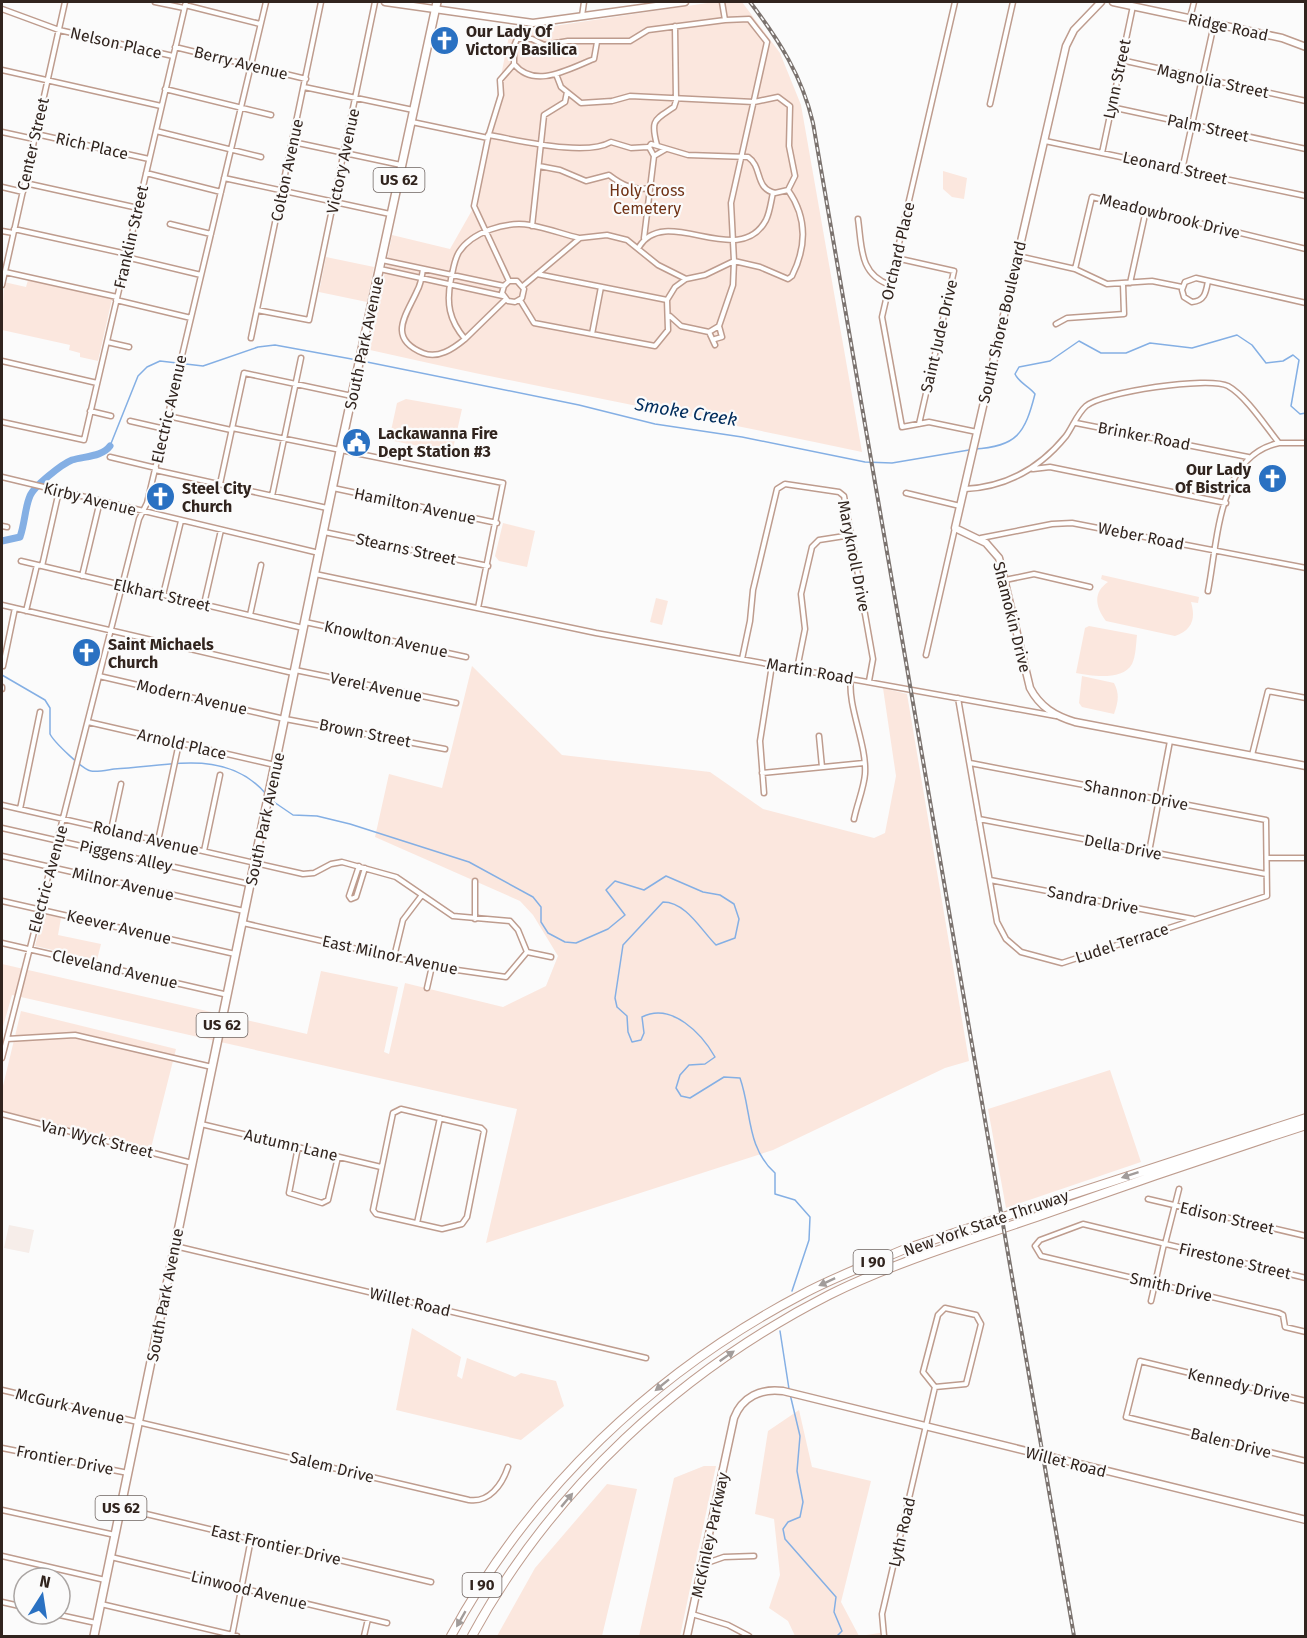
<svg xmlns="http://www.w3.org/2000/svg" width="1307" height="1638" viewBox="0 0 1307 1638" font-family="'Fira Sans',sans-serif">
  <rect width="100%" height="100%" fill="#fbfbfb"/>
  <!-- built -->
  <path fill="#f6ede9" d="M9 1225 34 1230 29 1253 4 1248Z"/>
  <!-- green -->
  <path fill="#fbe7de" d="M714 2H742L780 53 801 105 862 452C698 417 533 387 370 350L392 235 450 249 475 205 511 26 534 29Z
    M943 171 967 178 964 199 952 197 943 189Z
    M326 257 374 267 367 302 319 292Z
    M28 280 112 299 98 361 80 357V353L69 350 70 345 2 330 4 282 26 287Z
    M406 399 462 409 452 453 389 440 397 403Z
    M503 523 535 531 527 567 499 561 495 556Z
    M1102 575 1199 597 1198 603 1191 602C1196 619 1192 630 1175 636L1106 621C1096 608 1092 593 1108 582L1101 579Z
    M656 598 668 601 662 625 650 622Z
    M1089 626 1137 635C1136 643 1136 656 1132 664 1123 681 1091 676 1076 673L1085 628Z
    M472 666 562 755 710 772 763 809 874 838 885 833 896 776 883 688 907 694 969 1061 945 1068 773 1150 486 1243 517 1109 12 995 2 1030V964L307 1034 321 971 398 987 384 1052 389 1054 405 983 503 1007 546 986 558 956 533 915 520 901 375 837 389 774 442 788Z
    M1082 676 1114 683C1120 694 1118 703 1114 714L1082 707 1079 703Z
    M44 914 61 918 58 935 101 944 97 960 35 946Z
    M21 1011 176 1049 151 1148 2 1111V1090Z
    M1110 1070 1141 1162 1006 1208 988 1109Z
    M412 1328 461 1357 457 1376 462 1379 467 1358 515 1377 521 1373 556 1381 564 1406 521 1440 396 1410Z
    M799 1410 812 1467 871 1481 841 1602 859 1636 880 1633V1636H795L788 1621 769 1608 780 1575 774 1519 755 1514 768 1431Z
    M704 1466H716L680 1636H639L674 1478Z
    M607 1484 637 1489 602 1636H497L535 1568Z"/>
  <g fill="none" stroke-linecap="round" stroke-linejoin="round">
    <!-- stream -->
    <path stroke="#84afe4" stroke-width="1.5" d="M362 361 579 405 655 424 742 437 865 462 892 463 969 450
      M110 446 138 376 147 367 160 361 203 366 258 347 275 345 357 360
      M974 449C1017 447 1025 433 1035 394 1029 386 1019 383 1015 374L1019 367 1050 361 1079 341 1101 353H1126L1150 343 1192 348 1237 335 1252 345 1266 363 1283 361 1293 355 1299 360 1291 406 1300 414 1306 413
      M2 675 45 700 50 708V734C54 742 83 770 91 771 98 772 107 770 114 769 168 767 226 747 266 794
      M271 800 293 815 317 816 350 824 469 862 533 897 541 907V922L548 933 565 942 576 943 608 929 625 915 606 890 615 881 644 890 666 876 703 892 720 895 734 904 739 919 735 938 716 945C701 930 686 902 663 902L623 945 615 998 617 1007 627 1016 628 1032 632 1042 641 1040 644 1033 642 1017C672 1002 702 1034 715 1057L705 1064 689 1065 680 1075 676 1088 681 1096 690 1098 724 1077 740 1078C752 1112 746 1147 775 1173V1194L795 1200 810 1217 809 1240 792 1291
      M780 1331 789 1389
      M790 1394 800 1436 797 1471 803 1502 800 1517 788 1522 783 1529 785 1539 836 1597 834 1612 842 1631 837 1636"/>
    <!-- river -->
    <path stroke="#84afe4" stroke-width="7" d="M2 541 20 537C25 523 25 507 30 496 34 486 62 464 72 460 85 456 102 457 110 446"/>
    <defs>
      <path id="street" d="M155 2 184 8
        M955 2 882 317 902 427 929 422 977 432
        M185 5 260 24
        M2 9 59 30 173 56
        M582 16 584 2
        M1190 18 1194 2
        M597 42 594 59C570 68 535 90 514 64V46L517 39H532L544 45 568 41H630L648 30 725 20
        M175 47 306 79
        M1121 60 1306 101
        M2 70 161 106
        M556 74 561 87 581 103 612 101 630 96 754 102 778 97 790 106 789 146 795 176 788 190C807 217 807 246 792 276L788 279 760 267 734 261 733 285 719 326 709 332 681 326 670 316
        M304 87 413 110
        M165 89 271 115
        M990 104 1013 2
        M1111 107 1306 149
        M412 122 488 138 474 206 509 281
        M156 131 261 157
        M2 132 34 139
        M36 134 149 159
        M488 135C519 140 585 157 611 142L631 148 648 147
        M488 137 501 95 500 80 514 64
        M1045 141 1306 196
        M293 142 401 165
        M657 145C650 119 655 120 674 107L676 101 675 26
        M666 149 654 156 649 147 651 144 688 155 748 157C763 167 754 188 775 193L788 190
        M1102 153 1133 6
        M539 166 560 170 586 181 609 175C622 185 634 191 650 188
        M1182 170 1214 24
        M146 173 221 192
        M224 178 390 214
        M25 183 138 208
        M2 187 23 192
        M858 219C862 247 859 274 890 285
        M170 224 211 234
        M532 226 544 115 565 102 567 92
        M14 229 127 254
        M2 231 13 233
        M644 238 654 156
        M639 247C665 203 739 271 766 220 770 212 771 201 773 193
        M1018 256 1075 269 1107 284 1152 281 1182 287
        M126 257 201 275
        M896 258 954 271 919 424
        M382 260 504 286 509 281H517L524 289 522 298 515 302 508 301 502 293 504 286
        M380 269 503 296
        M423 269C422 276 421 284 417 291 407 314 386 338 423 353 438 359 453 349 465 339
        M1075 269 1092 197 1306 249
        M5 272 117 297
        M1208 281C1206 292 1205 301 1192 302L1184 297 1182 290 1185 282 1196 278 1306 303
        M1130 283 1146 210
        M2 285 65 2
        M523 286 580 238 607 235 627 240 658 265 686 279 705 275 734 261 731 203 767 42 749 19 725 20 722 2
        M506 299 465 339C449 320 446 303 451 279 453 271 454 260 459 252 472 232 506 221 530 225 546 228 563 234 579 238
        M116 300 191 318
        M520 300 534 323 655 346 668 330 667 300 537 274
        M667 300 675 287 686 279
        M257 310 309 320 375 2
        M1056 324 1067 318 1124 314 1123 284
        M709 332 715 345
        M592 334 601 287
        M251 338 321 2
        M715 339 722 337 719 326
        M107 342 129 347
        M2 361 97 383
        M90 411 111 416
        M168 416 231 430
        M130 421 165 429
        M2 422 84 440 186 2
        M1076 423 1248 457
        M232 428 503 483 478 608
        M110 457 156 468
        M1033 469 1050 467 1226 503
        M155 470 327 508
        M2 477 319 553
        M220 484 244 373 352 396
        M333 488 497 523
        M965 489C1006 487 1040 468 1066 436 1073 426 1077 414 1086 406 1102 392 1209 376 1228 386 1246 396 1266 427 1279 443H1306
        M906 493 960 506
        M272 496 301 358
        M2 526 7 527
        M324 532 488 566
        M981 538 1052 524 1072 523 1306 568
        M21 561 303 628
        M42 566 59 491
        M315 574 596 633 1056 716
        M82 576 100 501
        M1005 580 1034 574 1090 587
        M1208 591C1218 540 1218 456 1279 443
        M163 595 181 521
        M204 604 221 530
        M2 605 293 673
        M26 611 37 565
        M250 615 261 565
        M305 622 466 657
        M926 655 955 528
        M742 659 750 621 753 590 777 489 785 484 839 492 844 496 873 659 869 681
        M3 666 15 608
        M797 669 805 629 801 594 812 547 819 540 851 535
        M295 670 456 703
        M99 676 280 718 445 749
        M851 678C847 706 867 744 865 774 864 788 857 804 854 819
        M2 689V687
        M958 698 997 922 1006 939 1021 952 1062 963 1267 896 1266 820 970 763
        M88 722 275 765
        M819 736 822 767
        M1252 755 1268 691 1306 698
        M762 773 864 763
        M764 793 760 741 772 665
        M2 805 303 874 314 873 331 864 342 862 396 877 453 916 510 921 518 930 527 952
        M20 809 40 712
        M979 819 1266 874
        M2 828 249 884
        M111 830 121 784
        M158 841 179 743
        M204 851 220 775
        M1149 852 1170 741
        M2 856 244 911
        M1267 858H1306
        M359 866 349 896 351 899 356 897 365 868
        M990 880 1193 919
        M2 901 235 954
        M475 919V881
        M243 923 436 967 506 977 527 952
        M2 943 228 995
        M527 952 551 957
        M394 957 403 920 422 895
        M427 988 432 966
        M7 1039 75 1035 212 1067
        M2 1058 139 519 147 503 266 2
        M401 1109 481 1128 484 1131 467 1217 462 1224 442 1229 376 1214 373 1210 393 1113Z
        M2 1114 192 1163
        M201 1124 381 1167
        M298 1147 289 1193 322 1203 328 1200 338 1157
        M1148 1199 1306 1236
        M417 1223 440 1118
        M1165 1244 1179 1189
        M175 1246 646 1358
        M1306 1278 1083 1224 1040 1240 1035 1246 1041 1256 1279 1313 1283 1315 1285 1327 1306 1332
        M1151 1301 1164 1244
        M945 1308 976 1315 981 1324 966 1384 935 1387 923 1372 938 1315Z
        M2 1390 469 1500C489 1503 502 1485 508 1467
        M1306 1401 1140 1361 1126 1417 1306 1461
        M2 1448 128 1473
        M121 1508 431 1582
        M2 1510 115 1535
        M2 1556 105 1580
        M111 1557 387 1623
        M704 1564 724 1557 754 1556
        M2 1602 24 1607
        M101 1604 237 1636
        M55 1614 96 1623
        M692 1614 728 1625 749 1636
        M232 1636 251 1539
        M364 1636 368 1619
        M884 1636 882 1614 935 1387"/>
      <path id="secondary" d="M385 2 533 23 685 2
        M1101 2 1074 30 1066 46 955 528 986 543 999 558 1030 688C1040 707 1055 716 1075 722L1306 766
        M1113 2 1282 38 1306 47
        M687 1636 734 1418C742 1397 761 1388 783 1391L1306 1520"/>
      <path id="primary" d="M94 1636 340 451 437 2"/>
      <path id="highway" d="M451 1636C530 1490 654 1372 801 1295 834 1277 870 1264 905 1249L1306 1118
        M472 1636C552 1489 680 1371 829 1295 897 1261 970 1240 1042 1215 1129 1184 1217 1154 1306 1125"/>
    </defs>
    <!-- street casing -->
    <use href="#street" stroke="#be9c8e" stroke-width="7"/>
    <!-- secondary casing -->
    <use href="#secondary" stroke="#be9c8e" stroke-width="9"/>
    <!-- primary casing -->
    <use href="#primary" stroke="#be9c8e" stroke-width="10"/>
    <!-- highway casing -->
    <use href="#highway" stroke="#be9c8e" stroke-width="10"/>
    <!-- street -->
    <use href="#street" stroke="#fff" stroke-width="4"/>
    <!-- secondary -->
    <use href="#secondary" stroke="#fff" stroke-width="6"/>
    <!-- primary -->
    <use href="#primary" stroke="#fff" stroke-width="7"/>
    <!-- highway -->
    <use href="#highway" stroke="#fff" stroke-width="8"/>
    <defs>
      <path id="rail" d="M750 2C779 40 802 76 813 123L1074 1636"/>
    </defs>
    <!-- rail casing -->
    <use href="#rail" stroke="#7b736f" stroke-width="4"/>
    <!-- rail -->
    <use href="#rail" stroke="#fbfbfb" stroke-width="1.5" stroke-dasharray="4.5" stroke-linecap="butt"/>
  </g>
  <!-- one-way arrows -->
  <defs><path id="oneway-solid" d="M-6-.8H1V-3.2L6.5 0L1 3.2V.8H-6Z" transform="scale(1.5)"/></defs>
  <g fill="#a29c9a">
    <use href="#oneway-solid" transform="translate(1130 1175) rotate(162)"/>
    <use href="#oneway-solid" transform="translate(827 1282) rotate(155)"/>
    <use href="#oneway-solid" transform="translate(727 1356) rotate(-35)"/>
    <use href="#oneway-solid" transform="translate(662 1385) rotate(141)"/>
    <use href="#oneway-solid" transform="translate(567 1500) rotate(-50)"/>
    <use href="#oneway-solid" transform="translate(461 1619) rotate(120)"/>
  </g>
  <!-- icons -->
  <defs>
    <symbol id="church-disc" viewBox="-11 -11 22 22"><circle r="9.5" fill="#2a71c2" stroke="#fbfbfb"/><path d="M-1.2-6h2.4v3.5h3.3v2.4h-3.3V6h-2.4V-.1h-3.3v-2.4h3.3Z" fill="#fff"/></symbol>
    <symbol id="civic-disc" viewBox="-11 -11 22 22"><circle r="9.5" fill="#2a71c2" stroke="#fbfbfb"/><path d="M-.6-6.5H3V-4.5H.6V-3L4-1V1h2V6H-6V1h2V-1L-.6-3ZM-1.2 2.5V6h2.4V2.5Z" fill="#fff"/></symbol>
  </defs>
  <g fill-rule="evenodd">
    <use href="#church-disc" x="428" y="24" width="33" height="33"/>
    <use href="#civic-disc" x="340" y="426" width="33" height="33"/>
    <use href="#church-disc" x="1256" y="462" width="33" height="33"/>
    <use href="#church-disc" x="144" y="480" width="33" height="33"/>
    <use href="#church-disc" x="70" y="636" width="33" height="33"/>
  </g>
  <g text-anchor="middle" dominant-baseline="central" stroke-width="4.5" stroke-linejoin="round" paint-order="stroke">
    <!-- shield labels -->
    <g fill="#fbfbfb" stroke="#6e6460" stroke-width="1.5">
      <rect x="373.5" y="168" width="51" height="24" rx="4.5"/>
      <rect x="196.5" y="1013" width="51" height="24" rx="4.5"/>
      <rect x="853.5" y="1250" width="39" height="24" rx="4.5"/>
      <rect x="95.5" y="1496" width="51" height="24" rx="4.5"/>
      <rect x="462.5" y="1573" width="39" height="24" rx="4.5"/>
    </g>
    <g font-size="15" font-weight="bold" fill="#31241e">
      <text x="399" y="180">US 62</text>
      <text x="222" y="1025">US 62</text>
      <text x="873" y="1262">I 90</text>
      <text x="121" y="1508">US 62</text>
      <text x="482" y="1585">I 90</text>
    </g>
    <!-- street labels -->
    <g font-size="16" fill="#31241e" stroke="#fbfbfb">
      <text transform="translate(1228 27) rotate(12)">Ridge Road</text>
      <text transform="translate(116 43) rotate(13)">Nelson Place</text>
      <text transform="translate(241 63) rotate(14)">Berry Avenue</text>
      <text transform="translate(1117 79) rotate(-78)">Lynn Street</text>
      <text transform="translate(1213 81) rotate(12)">Magnolia Street</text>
      <text transform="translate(1208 128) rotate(12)">Palm Street</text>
      <text transform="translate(33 144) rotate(-77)">Center Street</text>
      <text transform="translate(92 146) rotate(13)">Rich Place</text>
      <text transform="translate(343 161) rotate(-78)">Victory Avenue</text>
      <text transform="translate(1175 168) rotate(12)">Leonard Street</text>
      <text transform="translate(287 170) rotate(-78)">Colton Avenue</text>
      <text transform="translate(1170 216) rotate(14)">Meadowbrook Drive</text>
      <text transform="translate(131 237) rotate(-77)">Franklin Street</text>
      <text transform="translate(898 251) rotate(-77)">Orchard Place</text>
      <text transform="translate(1002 322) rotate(-77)">South Shore Boulevard</text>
      <text transform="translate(939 336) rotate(-77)">Saint Jude Drive</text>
      <text transform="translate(364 343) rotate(-78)">South Park Avenue</text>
      <text transform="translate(169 409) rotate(-77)">Electric Avenue</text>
      <text transform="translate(1144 436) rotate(11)">Brinker Road</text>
      <text transform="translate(90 499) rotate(14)">Kirby Avenue</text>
      <text transform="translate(415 506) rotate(12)">Hamilton Avenue</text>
      <text transform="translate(1141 536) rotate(11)">Weber Road</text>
      <text transform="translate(406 549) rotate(12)">Stearns Street</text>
      <text transform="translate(854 556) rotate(79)">Maryknoll Drive</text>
      <text transform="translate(162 595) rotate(13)">Elkhart Street</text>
      <text transform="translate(1012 617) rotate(76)">Shamokin Drive</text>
      <text transform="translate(386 639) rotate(12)">Knowlton Avenue</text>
      <text transform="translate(810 671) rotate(10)">Martin Road</text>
      <text transform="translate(376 687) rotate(12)">Verel Avenue</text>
      <text transform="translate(192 697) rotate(13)">Modern Avenue</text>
      <text transform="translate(365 733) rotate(11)">Brown Street</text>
      <text transform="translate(182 744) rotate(13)">Arnold Place</text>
      <text transform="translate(1136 795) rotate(11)">Shannon Drive</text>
      <text transform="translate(265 819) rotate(-78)">South Park Avenue</text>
      <text transform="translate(146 838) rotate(13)">Roland Avenue</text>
      <text transform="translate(1123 847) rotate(11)">Della Drive</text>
      <text transform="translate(126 856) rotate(13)">Piggens Alley</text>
      <text transform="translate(48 879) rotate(-75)">Electric Avenue</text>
      <text transform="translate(123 884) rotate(13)">Milnor Avenue</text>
      <text transform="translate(1093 900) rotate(11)">Sandra Drive</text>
      <text transform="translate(119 927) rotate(13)">Keever Avenue</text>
      <text transform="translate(1122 943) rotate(-18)">Ludel Terrace</text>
      <text transform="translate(390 955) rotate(12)">East Milnor Avenue</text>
      <text transform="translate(115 969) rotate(13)">Cleveland Avenue</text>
      <text transform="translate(97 1139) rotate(14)">Van Wyck Street</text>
      <text transform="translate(291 1145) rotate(13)">Autumn Lane</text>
      <text transform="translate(1227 1218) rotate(13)">Edison Street</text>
      <text transform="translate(986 1223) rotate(-19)">New York State Thruway</text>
      <text transform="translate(1235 1261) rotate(13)">Firestone Street</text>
      <text transform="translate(1171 1287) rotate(13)">Smith Drive</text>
      <text transform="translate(165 1295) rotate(-79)">South Park Avenue</text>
      <text transform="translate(410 1302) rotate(13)">Willet Road</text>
      <text transform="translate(1239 1385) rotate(13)">Kennedy Drive</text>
      <text transform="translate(70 1406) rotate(13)">McGurk Avenue</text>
      <text transform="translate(1231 1443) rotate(14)">Balen Drive</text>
      <text transform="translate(65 1460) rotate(11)">Frontier Drive</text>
      <text transform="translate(1066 1462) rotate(14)">Willet Road</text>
      <text transform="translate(332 1467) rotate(14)">Salem Drive</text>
      <text transform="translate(902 1532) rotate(-77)">Lyth Road</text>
      <text transform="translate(710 1535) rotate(-78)">McKinley Parkway</text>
      <text transform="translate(276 1545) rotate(13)">East Frontier Drive</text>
      <text transform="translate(249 1590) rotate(14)">Linwood Avenue</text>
    </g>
    <!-- poi labels -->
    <g font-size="16" font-weight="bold" fill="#31241e" stroke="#fbfbfb" text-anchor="start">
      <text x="466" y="31">Our Lady Of<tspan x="466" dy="18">Victory Basilica</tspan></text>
      <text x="378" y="433">Lackawanna Fire<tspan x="378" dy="18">Dept Station #3</tspan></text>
      <text x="1251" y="469" text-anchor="end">Our Lady<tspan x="1251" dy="18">Of Bistrica</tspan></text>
      <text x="182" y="488">Steel City<tspan x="182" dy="18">Church</tspan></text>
      <text x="108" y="644">Saint Michaels<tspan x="108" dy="18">Church</tspan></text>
    </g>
    <!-- park labels -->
    <g font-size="16" fill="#703215" stroke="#fbfbfb">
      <text x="647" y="190">Holy Cross<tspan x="647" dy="18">Cemetery</tspan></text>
    </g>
    <!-- water labels -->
    <g font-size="18" font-style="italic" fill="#002c5c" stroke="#fbfbfb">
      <text transform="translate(686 412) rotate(9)">Smoke Creek</text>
    </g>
  </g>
  <!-- border -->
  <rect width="1307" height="1638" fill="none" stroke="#31241e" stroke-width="6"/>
  <!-- north arrow -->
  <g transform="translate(42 1596) rotate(12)"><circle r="28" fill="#fbfbfb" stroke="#aaa5a3" stroke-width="1.5"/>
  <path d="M0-4.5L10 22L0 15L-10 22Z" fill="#2a71c2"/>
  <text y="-9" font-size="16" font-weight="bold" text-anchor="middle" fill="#31241e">N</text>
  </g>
</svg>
